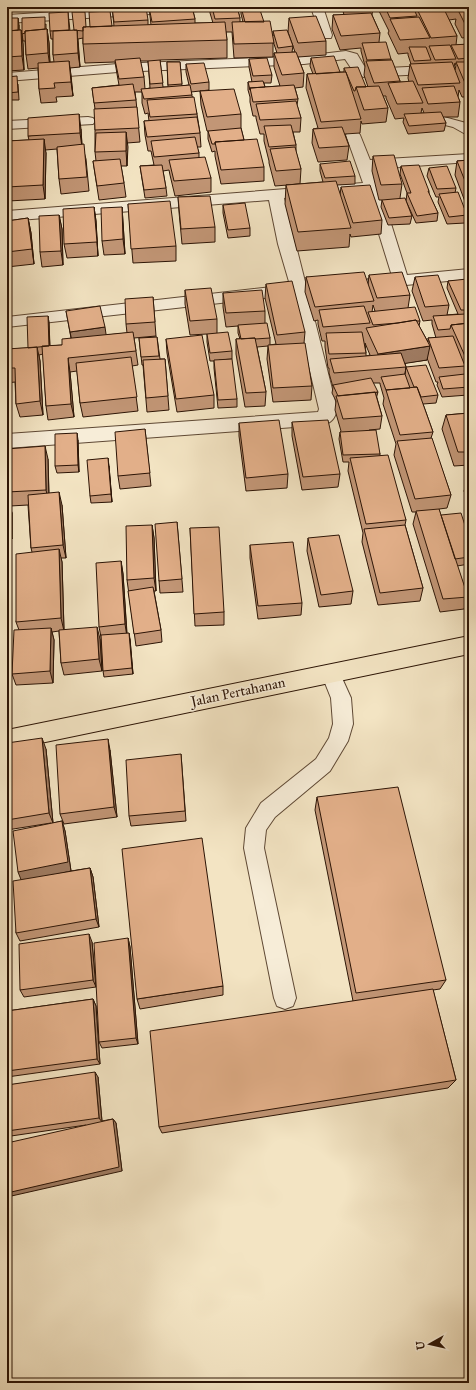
<svg xmlns="http://www.w3.org/2000/svg" width="476" height="1390" viewBox="0 0 476 1390" font-family="'IM FELL Great Primer',serif">
  <rect width="100%" height="100%" fill="#f3e4c3"/>
  <filter id="stains"><feTurbulence type="fractalNoise" baseFrequency=".005" numOctaves="4"/><feColorMatrix values="0 0 0 0 .2 0 0 0 0 .09 0 0 0 0 .02 0 0 0 .5 -.17"/></filter>
  <radialGradient id="worn" r=".72"><stop offset=".6" stop-color="#630" stop-opacity="0"/><stop offset="1" stop-color="#630" stop-opacity=".3"/></radialGradient>
  <g fill="none" stroke-linecap="round" stroke-linejoin="round">
    <defs>
      <path id="service" d="M433 114 466 123 469 126V136L453 127 429 121 427 118 429 115Z
        M330 665 337 667 351 698 353 724 348 741 330 771 275 817 266 830 264 848 296 998 293 1006 285 1009 277 1006 274 998 244 848 246 828 261 803 316 759 329 738 333 724 331 698 321 673 323 667Z"/>
      <path id="minor" d="M138 7H204L202 10 198 11 7 23V15Z
        M311 7H323L332 35 331 38H321L320 35Z
        M346 51 357 54 366 69 469 64V72L364 77 355 74 345 59 304 64 118 72 7 81V73L118 64 304 56Z
        M88 117 93 118 95 121 93 124 7 129V121Z
        M353 131 358 132 360 135 370 160 469 154V162L374 169 407 275 469 269V279L374 288 368 287 366 283 368 279 392 276 366 192 284 198 337 409C335 419 331 423 322 425L7 448V434L318 412 319 409 292 295 7 327V317L290 285 278 244 269 200 7 221V211L363 183 346 135 348 132Z"/>
      <path id="primary" d="M469 636V654L7 750V730Z"/>
    </defs>
    <!-- service casing -->
    <use href="#service" stroke="#5e4834" stroke-width="2"/>
    <!-- minor casing -->
    <use href="#minor" stroke="#5e4834" stroke-width="2"/>
    <!-- primary casing -->
    <use href="#primary" stroke="#2c1405" stroke-width="2"/>
    <!-- service -->
    <use href="#service" fill="#f7edd8" fill-rule="evenodd"/>
    <!-- minor -->
    <use href="#minor" fill="#f7edd8" fill-rule="evenodd"/>
    <!-- primary -->
    <use href="#primary" fill="#f3e4c3" fill-rule="evenodd"/>
  </g>
  <!-- wall -->
  <path fill="#c29676" stroke="#2c1405" fill-rule="evenodd" d="M7 7H14L13 10H7Z
    M17 7H33V10L18 11Z
    M38 7H82V9L39 11Z
    M112 7 148 20V25H151L149 7H192L195 19V23H213L210 13V7H237L240 18V22H243L241 14V7L264 22 273 36V31L293 46 292 52H295L288 32 289 18 326 41V55L298 57 304 73 303 87 295 88 298 99 297 105 301 118 300 132H293L296 145V152L301 169 300 184 275 186 269 163V161L264 141V134H260L256 118V116H253L250 102V97L248 90V82H252L249 67V59L272 75 271 83H264L265 87 280 86 274 67V53H277L273 41V57L234 58 232 32H226L227 40V58L160 60 163 87H168L167 62H180L182 86 189 85 186 72V64L209 82V90L191 92 197 114 200 133 201 147H197L199 153V157L211 178V192L175 196 170 175 169 170 163 171 166 188 167 196 145 198 140 166 154 165 151 151H148L145 135 144 121H149L148 113 145 114 142 103V92H135L136 100 140 142 127 143V166H121L124 183 126 197 99 200 93 161H96L95 152V109L92 88 119 85 117 74 115 62 85 63 83 44V38L78 39 80 67 70 68 73 96 56 97 57 102 41 103 39 89 38 68 28 69 26 55 25 41H23L22 34 46 24V29H47L49 43 50 62H54L53 55V39H51L50 31 68 12 70 31 86 27 114 26ZM140 61H148L150 88 145 89 144 77Z
    M342 7H373L372 15 380 33 379 42 391 59 400 81V82H409L408 78 410 64H411L408 55V53L398 54 388 33 389 31 377 7H469V37L462 38 455 24 456 19 449 20 457 36 456 45 469 44V97H462L459 90 458 97 460 102 458 117H443L446 123 444 131 408 134 403 122 404 118 395 119 386 98V96H383L388 108 386 122 362 124 361 121 360 133 345 134 349 146 347 160 318 162 312 143 313 129 318 128 306 88 307 74H313L310 66 311 58 340 72H344V68L366 87H368L364 75 365 66 361 51V48L340 50 332 29 333 15H344ZM455 63 456 65 455 70 454 67ZM422 108 424 113H421Z
    M7 18 19 25V30H21L23 44 24 70 7 71Z
    M7 77 18 84 19 100H7Z
    M200 91 241 114V128L244 140 264 167V181L221 184 215 156V151L212 152 208 139V131H207L201 105Z
    M81 129 82 145 86 159 89 191 61 194 59 179 57 149 45 150 46 153 45 199 8 201 7 198V132V141L29 140 28 136Z
    M373 156 402 184 400 198 412 216 410 224 388 225 381 207 382 200H379L372 171Z
    M469 160V207H467L455 175 457 161Z
    M320 164 355 176V184L337 185 340 195 341 187 382 220 381 234 351 237 350 234 349 247 297 251 285 204 286 185 323 182 320 171Z
    M401 166 429 191V194L438 213 437 221 416 223 406 201 407 193 400 174Z
    M429 168 456 188 455 193 467 215 465 223 447 224 438 202 439 197H436L427 176Z
    M178 197 215 227V242L182 244 179 212Z
    M128 204 176 246V261L133 263Z
    M223 205 250 228V236L228 238 223 213Z
    M94 207 96 221 98 256 67 258 64 244Z
    M122 207 125 254 104 255 102 241Z
    M59 215 62 229 63 265 42 267 40 252Z
    M28 218 31 233 34 264 7 267V221Z
    M369 275 410 295 408 308 420 321 419 326 428 342V338H436L432 324V320L423 321 412 291 415 277 449 305 447 315 458 314 447 288 448 281 469 282V317H466L469 323V379H467L469 385V395L468 392V395L442 397 437 385 438 382H436L427 358V360L405 363 406 367 405 374 406 367 438 395 436 403 423 404 433 432 431 438 451 495 447 508 439 509 441 516 469 538V564L457 566 468 597 464 609 440 612 413 524 416 512H412L394 455 396 444 383 404 384 398 380 384V383H373L377 398 382 416 380 429 369 430 380 454V455L406 520 405 525 423 588 420 601 378 605 362 542 363 533 348 471 349 462H343L339 439 340 432 341 431 335 410 336 401 332 393 333 387 329 373V368H328L325 347V341H322L318 324V320L314 321 305 292 306 277 368 285ZM373 305 375 311 372 312ZM365 343 370 355 366 356V353Z
    M266 284 305 332 304 343 312 386 311 400 273 402 267 359 268 346 257 347 266 392 265 406 245 407 236 354V339H240L238 333V326L226 327 223 307V293L265 311V323L270 338V345L276 344 265 298Z
    M185 290 217 319V333L232 351V359L219 360 237 399V407L218 408 214 368V361H210L207 342V334L190 335 185 304Z
    M153 297 156 336 134 338 138 365 132 366 138 411 83 417 80 403 77 371 70 372 74 417 48 420 46 406 43 354 39 355 40 361 43 415 20 417 16 404 15 382 7 383V349L28 348 48 316 49 323 50 346 62 345 71 338 66 311 106 335 127 333 126 324Z
    M157 337 160 359H165L169 410 147 412 143 365H142L139 338Z
    M166 339 214 395V408L177 412 167 353Z
    M469 413V465L454 466 442 429 446 415Z
    M292 422 340 474 338 487 302 490 292 436Z
    M239 423 288 474 287 488 246 491 239 436Z
    M145 429 151 486 120 489 118 476Z
    M78 440 79 472 57 473 55 466Z
    M7 449 48 459 49 493 62 505 66 558H61L62 562 64 630 100 639 102 671 64 675 61 663 59 631 52 632 54 640 53 683 16 685 12 674 19 630 16 622 32 552 31 548 28 505 10 506 12 513V539H7Z
    M109 466 112 502 91 503 90 496Z
    M468 478H469V505L464 491Z
    M177 522 183 592 160 593 159 581Z
    M152 525 154 538 156 591H154L161 630 162 642 136 646 127 580Z
    M190 528 224 612V625L195 626Z
    M308 538 353 591 351 604 319 607 307 551Z
    M250 545 302 603 301 615 258 619 250 558Z
    M121 561 123 574 127 633 130 639 133 674 104 677 103 671 101 637 99 627Z
    M7 743 46 749 53 823 62 821 65 831 71 871 90 868 93 877 99 927 20 941 16 933 21 880 51 823 7 830Z
    M110 750 117 817 64 824 60 814Z
    M181 754 186 821 131 826 129 816Z
    M317 797 446 980 440 989 433 990 456 1080 448 1088 162 1133 159 1127 353 1001 315 810Z
    M128 938 130 947 138 1044 102 1048 99 1042Z
    M92 942 96 987 24 997 20 990Z
    M223 986V995L140 1009 137 999Z
    M93 999 96 1006 100 1064 7 1077V1011Z
    M98 1077 102 1121 113 1119 116 1123 122 1171 86 1125 11 1136 7 1132V1085Z"/>
  <!-- shaded-wall -->
  <path fill="#9e7a60" stroke="#2c1405" d="M18 18 19 25V42L18 34Z
    M47 29 49 43 50 67 48 53Z
    M21 30 23 44 24 70 22 56Z
    M77 30 78 44 80 67 78 53Z
    M69 61 71 75 73 96 71 82Z
    M79 114 81 129 82 147 80 133Z
    M126 132 128 147 127 166 126 151Z
    M44 139 46 153 45 199 43 185Z
    M94 207 96 221 98 256 97 242Z
    M122 207 123 222 125 254 123 239Z
    M59 215 62 229 63 265 61 251Z
    M28 218 31 233 34 264 32 249Z
    M48 316 49 323 50 354 49 346Z
    M105 327 107 341 73 346 70 332Z
    M430 346 427 360 376 368 378 354Z
    M37 347 40 361 43 415 40 401Z
    M68 358 70 372 74 417 71 404Z
    M378 392 376 399H339Z
    M77 433 78 440 79 472 78 465Z
    M45 446 48 459 49 503 46 490Z
    M108 458 109 466 112 502 111 494Z
    M59 492 62 505 66 558 63 545Z
    M8 499 12 513V539L8 526Z
    M152 525 154 538 156 591 154 578Z
    M59 549 62 562 64 631 61 618Z
    M121 561 123 574 127 637 125 624Z
    M97 627 100 639 102 671 99 659Z
    M51 628 54 640 53 683 50 671Z
    M129 633 130 639 133 674 132 668Z
    M42 738 46 749 53 823 49 813Z
    M108 739 110 750 117 817 114 807Z
    M62 821 65 831 71 871 22 882 18 872Z
    M90 868 93 877 99 927 96 919Z
    M89 934 92 942 96 987 93 980Z
    M128 938 130 947 138 1044 136 1038Z
    M93 999 96 1006 100 1064 97 1059Z
    M95 1072 98 1077 102 1122 99 1118Z
    M113 1119 116 1123 122 1171 7 1197V1193Z"/>
  <!-- building -->
  <path fill="#e2af89" stroke="#2c1405" d="M112 7H146L148 20 114 22Z
    M149 7H192L195 19 152 22Z
    M212 7H237L240 18 215 19Z
    M241 7H259L264 22H245Z
    M385 7H413L417 16 390 18Z
    M416 7H443L457 36 431 38Z
    M469 9V24H465L458 10Z
    M110 11 112 26 90 27 89 12Z
    M68 12 69 30 50 31 49 13Z
    M72 12H85L86 27H83V31L74 30Z
    M371 13 380 33 341 36 333 15Z
    M316 16 326 41 298 43 289 18Z
    M45 17V29L25 31V33L22 34V18Z
    M419 17 430 38 400 40 390 19Z
    M7 18H18V30L7 31Z
    M270 21 274 43 234 44 232 22Z
    M225 22 227 40 83 44V27Z
    M47 29 48 53 26 55 25 31Z
    M21 30 22 56 7 57V31Z
    M77 30 78 53 53 55V31Z
    M287 30 293 46 278 48 273 31Z
    M386 42 391 59 367 60 362 43Z
    M469 44V58L458 59 451 45Z
    M450 45 456 59 435 60 429 46Z
    M409 47H426L431 60 414 61Z
    M296 52 304 73 282 75 274 53Z
    M334 56 340 72 316 74 311 58Z
    M140 58 144 77 119 79 115 60Z
    M267 58 272 75 253 76 249 59Z
    M160 60 163 83 150 84 148 61Z
    M392 60 400 81 374 83 366 61Z
    M69 61 71 82 54 83 55 88 39 89 38 63Z
    M167 62H180L182 84 168 85Z
    M452 62 460 83 418 85 410 64Z
    M456 62H469V83H465Z
    M204 63 209 82 191 84 186 64Z
    M358 67 366 87H356L355 91H354L344 68Z
    M346 72 361 119 321 122 307 74Z
    M17 76 18 92 7 93V77Z
    M263 81 265 87 250 88V90L248 82Z
    M413 81 423 103 397 104 388 83Z
    M133 84 136 100 94 103 92 88Z
    M190 85 192 95 144 99 141 89Z
    M294 85 298 99 253 102 250 88Z
    M379 86 388 108 364 110 356 87Z
    M454 86 460 102 428 104 422 88Z
    M234 89 241 114 207 117 200 91Z
    M194 97 197 114 150 117 147 100Z
    M296 101 301 118 260 120 256 104Z
    M137 107 139 128 95 130 94 109Z
    M441 112 446 123 409 126 404 114Z
    M79 114 80 133 28 136V118Z
    M197 117 200 133 147 137 144 121Z
    M291 125 296 145 269 147 264 126Z
    M342 127 349 146 319 148 313 129Z
    M241 128 244 140 215 142V144H212L208 131Z
    M126 132V151L95 152 96 133Z
    M195 137 199 153 154 157 151 141Z
    M44 139 43 185 7 187V141Z
    M257 139 264 167 221 170 215 142Z
    M84 144 87 177 59 179 57 147Z
    M295 147 301 169 276 171 270 149Z
    M394 155 402 184 381 185 373 156Z
    M205 157 211 178 174 181 169 160Z
    M120 159 124 183 97 186 93 161Z
    M469 160V191L457 161Z
    M350 161 355 176 325 178 320 164Z
    M162 165 166 188 144 190 140 166Z
    M419 165 429 191H428L438 213 417 216 407 193H411L401 166Z
    M447 166 456 188 437 189 429 168Z
    M336 181 351 228 298 232 286 185Z
    M370 185 382 220 353 223 341 187Z
    M458 192 467 215 449 217 439 194Z
    M210 196 215 227 181 229 178 197Z
    M405 198 412 216 389 218 382 200Z
    M170 201 176 246 131 249 128 204Z
    M245 203 250 228 228 230 223 205Z
    M94 207 97 242 64 244 63 209Z
    M122 207 123 239 102 241 101 208Z
    M59 215 61 251 40 252 39 216Z
    M28 218 32 249 7 252V221Z
    M364 272 374 301 315 307 306 277Z
    M402 272 410 295 377 298 369 275Z
    M438 275 449 305 425 307 415 277Z
    M467 279 469 282V310H461L448 281Z
    M292 281 305 332 277 335 266 284Z
    M211 288 217 319 190 321 185 290Z
    M262 290 265 311 226 313 223 293Z
    M153 297 155 322 126 324 125 299Z
    M100 306 105 327 70 332 66 311Z
    M364 306 370 323 323 327 319 310Z
    M415 307 420 321H417L416 320 398 323 373 325 368 312Z
    M465 314 469 323 451 325 450 329 438 330 433 316Z
    M48 316 49 346 28 348 27 317Z
    M416 320 430 346 378 354 366 328Z
    M267 323 270 338 255 339V338L241 339 238 325Z
    M469 323V365L451 325Z
    M133 332 136 351 68 358 71 404 46 406 42 346 62 345V339Z
    M228 332 232 351 210 353 207 334Z
    M362 332 366 353 329 354 326 333Z
    M202 335 214 395 176 399 166 339Z
    M453 336 465 366 439 368 428 338Z
    M157 337 159 356 141 357 139 338Z
    M255 338 266 392 246 393 236 339Z
    M305 343 312 386 273 388 268 345Z
    M37 347 40 401 16 404 15 368H7V349Z
    M401 353 406 367 334 373 330 359Z
    M131 357 137 397 80 403 76 363Z
    M165 359 168 396 146 398 143 360Z
    M232 359 237 399 218 400 214 360Z
    M426 365 438 395 421 397 417 387H414L406 367Z
    M405 374 410 388 386 390 381 377Z
    M465 374 469 385V387L443 389 439 377Z
    M371 378 378 392 338 396 333 385Z
    M417 387 433 432 400 435 386 390Z
    M375 392 382 416 343 419 336 396Z
    M469 413V452H458L446 415Z
    M279 420 288 474 246 478 239 423Z
    M328 420 340 474 303 477 292 422Z
    M145 429 150 473 118 476 115 432Z
    M376 430 380 454 343 455 340 432Z
    M77 433 78 465 55 466V434Z
    M432 438 451 495 415 499 397 441Z
    M45 446 46 490 7 492V449Z
    M388 455 406 520 366 524 350 458Z
    M108 458 111 494 90 496 87 460Z
    M59 492 63 545 31 548 28 495Z
    M7 499H8V526H7Z
    M439 509 468 597 443 599 416 511Z
    M461 513 469 538V557L455 559 441 515Z
    M177 522 182 579 159 581 155 524Z
    M152 525 154 578 127 580 126 526Z
    M405 525 423 588 380 593 364 529Z
    M219 527 224 612 194 614 190 528Z
    M339 535 353 591 321 595 308 538Z
    M293 542 302 603 258 606 250 545Z
    M59 549 61 618 16 622V554Z
    M121 561 125 624 99 627 96 563Z
    M153 587 161 630 134 634 128 591Z
    M97 627 99 659 61 663 59 630Z
    M51 628 50 671 12 674 14 630Z
    M129 633 132 668 103 671 101 635Z
    M42 738 49 813 7 820V743Z
    M108 739 114 807 60 814 56 745Z
    M181 754 185 811 129 816 126 760Z
    M398 787 446 980 356 993 317 797Z
    M62 821 68 862 18 872 13 831Z
    M202 838 223 986 137 999 122 849Z
    M90 868 96 919 16 933 13 881Z
    M89 934 93 980 20 990 19 944Z
    M128 938 136 1038 99 1042 94 943Z
    M433 989 456 1080 159 1127 150 1031Z
    M93 999 97 1059 7 1071V1011Z
    M95 1072 99 1118 7 1131V1085Z
    M113 1119 119 1167 7 1193V1143Z"/>
  <g text-anchor="middle" dominant-baseline="central" stroke-width="3" stroke-linejoin="round" paint-order="stroke">
    <!-- street labels -->
    <g font-size="14" fill="#2c1405" stroke="#f7edd8">
      <text transform="translate(238 692) rotate(-12)">Jalan Pertahanan</text>
    </g>
  </g>
  <!-- margin -->
  <rect width="476" height="1390" fill="none" stroke="#f3e4c3" stroke-width="24"/>
  <rect x="8" y="8" width="460" height="1374" fill="none" stroke="#2c1405" stroke-width="2"/>
  <rect x="12" y="12" width="452" height="1366" fill="none" stroke="#2c1405"/>
  <!-- north arrow -->
  <g transform="translate(430 1344) rotate(262)" stroke="#f7edd8" stroke-width="3" paint-order="stroke">
  <path d="M0-3L7 15L0 10L-7 15Z" fill="#2c1405"/>
  <text y="-6" font-size="11" font-weight="bold" text-anchor="middle" fill="#2c1405">U</text>
  </g>
  <rect width="100%" height="100%" filter="url(#stains)"/>
  <rect width="100%" height="100%" fill="url(#worn)"/>
</svg>
